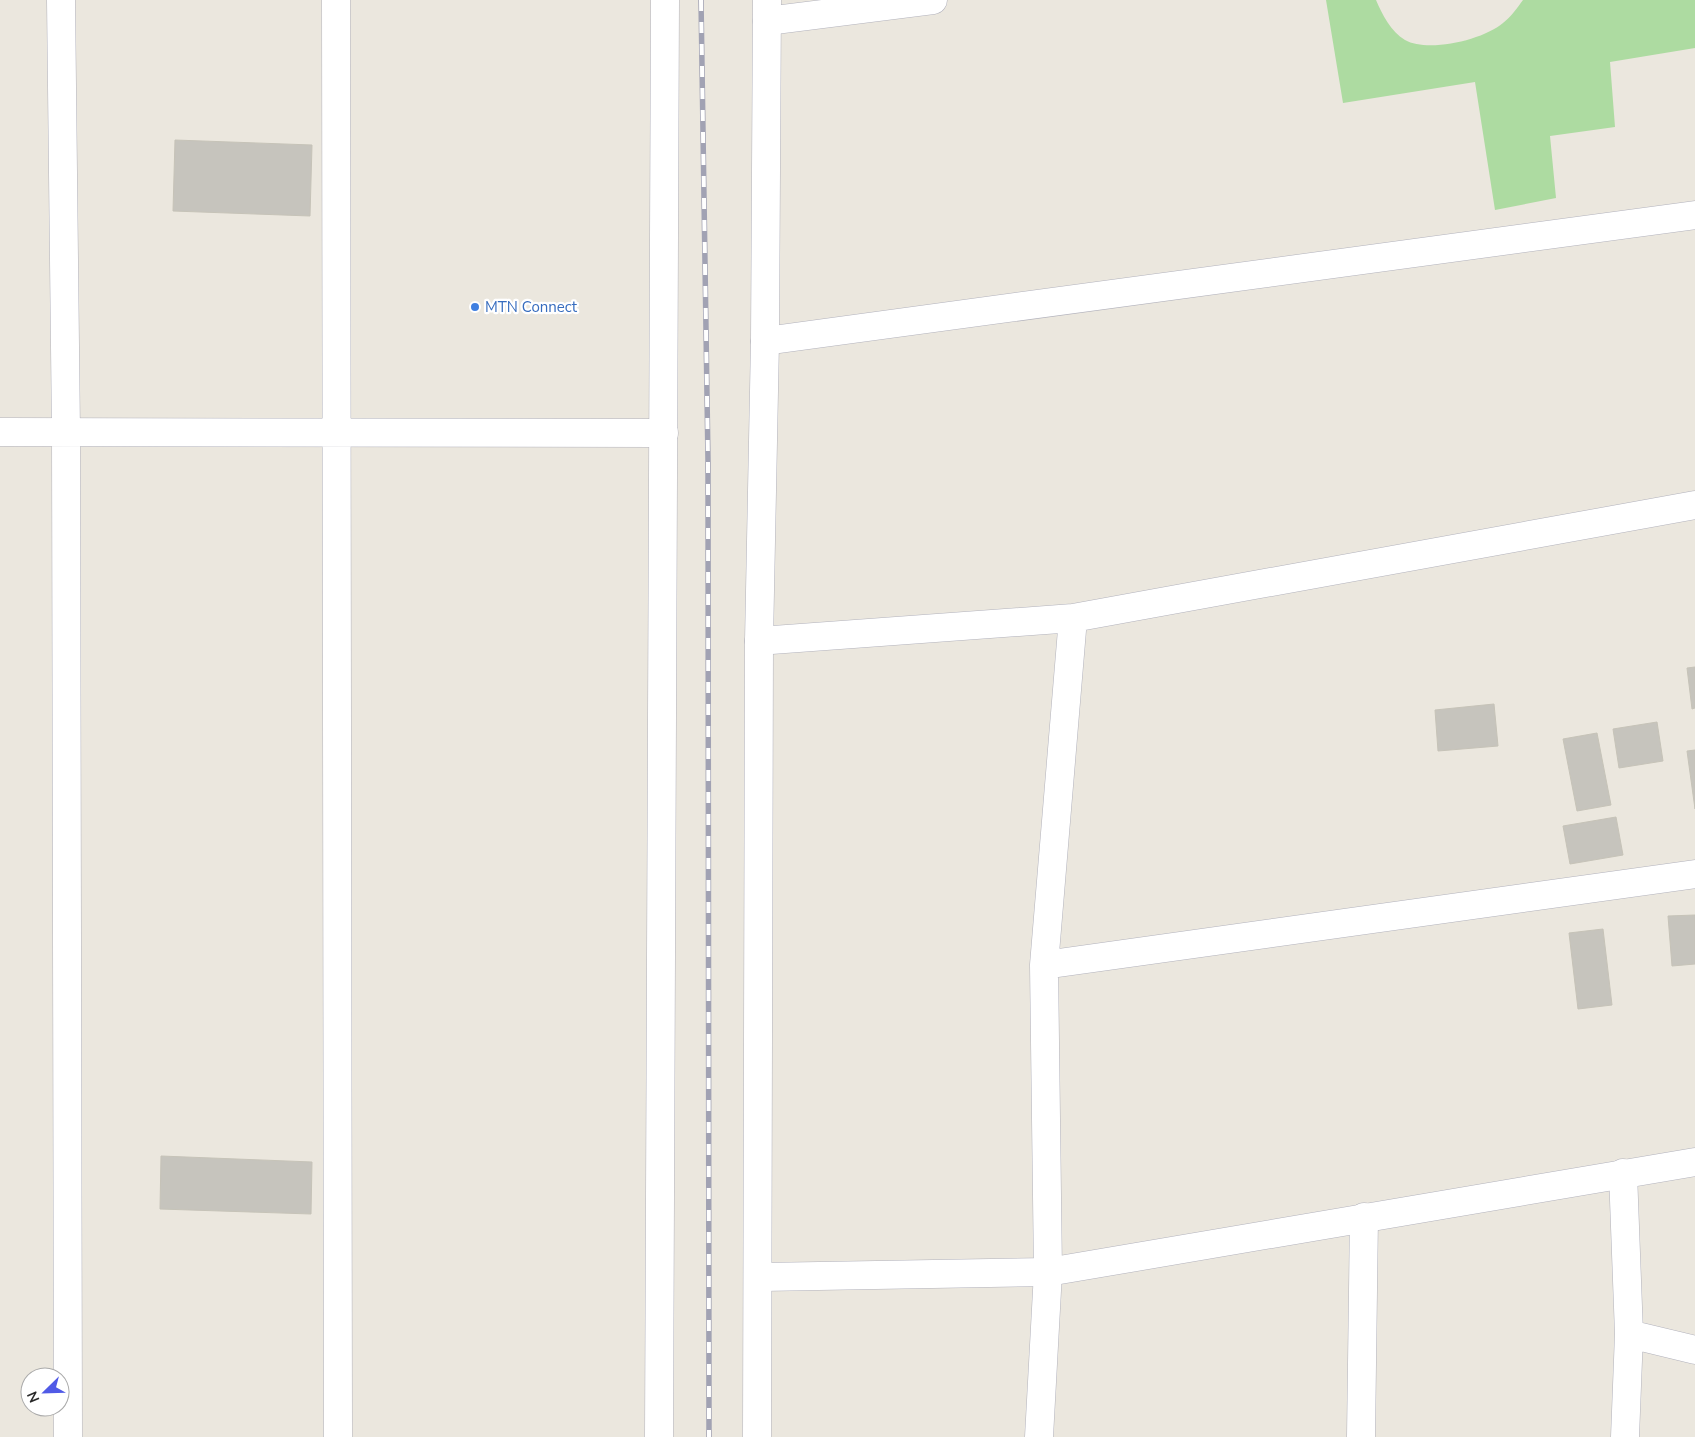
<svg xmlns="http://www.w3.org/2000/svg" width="1695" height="1437" viewBox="0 0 1695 1437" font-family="'Nunito Sans',sans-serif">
  <rect width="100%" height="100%" fill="#ebe7de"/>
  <!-- green -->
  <path fill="#addba1" d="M1326 0H1376C1382 14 1391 32 1405 40 1428 53 1483 40 1503 23 1511 17 1517 8 1523 0H1695V48L1610 62 1615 127 1550 136 1556 198 1495 210 1475 82 1343 103Z"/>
  <!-- building -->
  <path fill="#c6c4bd" stroke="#c6c3b8" d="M175 140 312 145 310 216 173 211Z
    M1695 667V708L1692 709 1687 668Z
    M1494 704 1498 746 1438 751 1435 710Z
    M1657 722 1663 761 1619 768 1613 729Z
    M1597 733 1611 805 1577 811 1563 739Z
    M1695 750V809L1687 751Z
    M1616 817 1623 855 1570 864 1563 826Z
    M1695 915V964L1672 966 1668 916Z
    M1603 929 1612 1005 1578 1009 1569 933Z
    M161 1156 312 1162 311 1214 160 1209Z"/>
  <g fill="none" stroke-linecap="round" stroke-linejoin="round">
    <defs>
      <path id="minor" d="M61 0 66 433 68 1437
        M336 0 338 1437
        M767 21 933 0
        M765 341 1695 215
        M0 432 664 433
        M759 641 1073 618 1695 505
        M1044 965 1695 874
        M1623 1173 1629 1334 1625 1437
        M1629 1334 1695 1350
        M1039 1437 1048 1272 1044 965 1073 618
        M1361 1437 1364 1217"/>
      <path id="tertiary" d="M758 1277 1048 1272 1695 1162"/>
      <path id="secondary" d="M659 1437 665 0
        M757 1437 759 641 765 341 767 0"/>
    </defs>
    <!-- minor casing -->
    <use href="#minor" stroke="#b2b2bc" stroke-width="29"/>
    <!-- tertiary casing -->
    <use href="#tertiary" stroke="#b2b2bc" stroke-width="29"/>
    <!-- secondary casing -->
    <use href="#secondary" stroke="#b2b2bc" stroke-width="29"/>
    <!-- minor -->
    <use href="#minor" stroke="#fff" stroke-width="28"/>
    <!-- tertiary -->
    <use href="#tertiary" stroke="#fff" stroke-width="28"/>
    <!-- secondary -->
    <use href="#secondary" stroke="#fff" stroke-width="28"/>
    <defs>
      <path id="rail" d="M701 0 708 461 709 1437"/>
    </defs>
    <!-- rail casing -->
    <use href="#rail" stroke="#a1a2b3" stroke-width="5.5"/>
    <!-- rail -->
    <use href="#rail" stroke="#fff" stroke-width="4" stroke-dasharray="11" stroke-linecap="butt"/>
  </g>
  <!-- markers -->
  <circle fill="#3f7fe0" stroke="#fff" stroke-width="2" cx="475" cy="307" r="5"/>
  <g text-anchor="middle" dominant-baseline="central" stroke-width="4.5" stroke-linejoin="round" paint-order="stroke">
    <!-- shop labels -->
    <g font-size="15" fill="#366cbe" stroke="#fff" text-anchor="start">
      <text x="485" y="307">MTN Connect</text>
    </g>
  </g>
  <!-- north arrow -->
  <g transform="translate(45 1392) rotate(247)"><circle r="24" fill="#ffffff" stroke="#aaaaaa"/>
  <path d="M0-4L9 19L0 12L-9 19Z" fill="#505ae6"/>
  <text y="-8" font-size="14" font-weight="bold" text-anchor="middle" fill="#2a2a2a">N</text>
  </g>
</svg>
